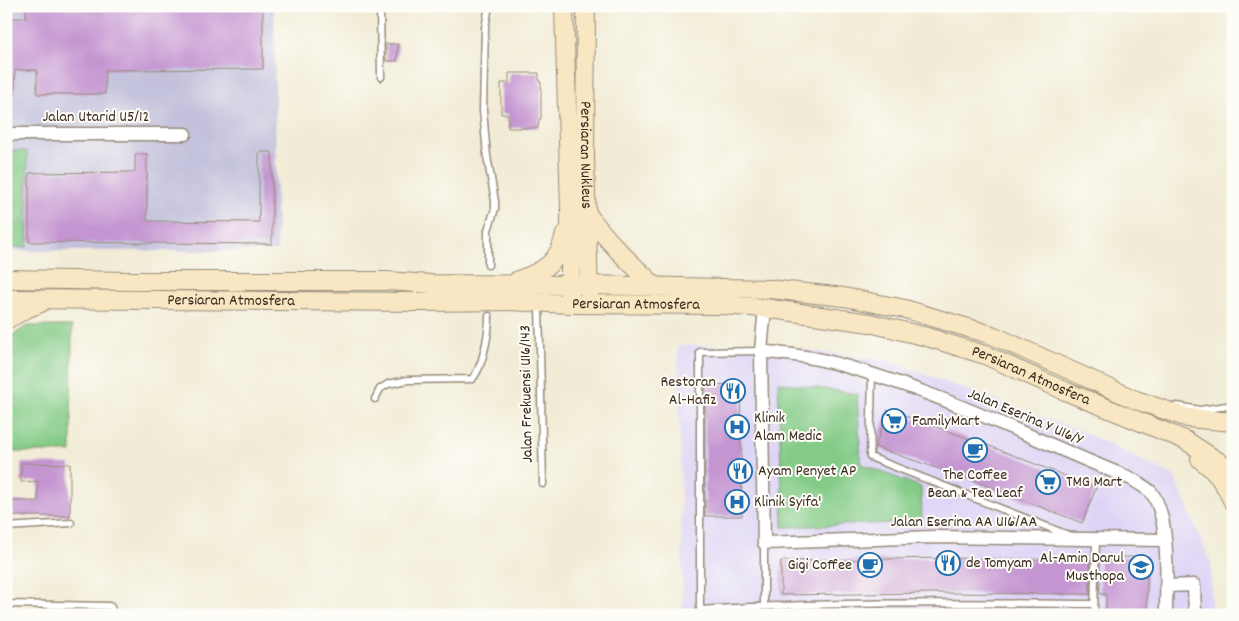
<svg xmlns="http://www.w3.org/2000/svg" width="1239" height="621" viewBox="0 0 1239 621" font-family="Dekko,sans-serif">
  <rect width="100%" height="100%" fill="#fdfcf7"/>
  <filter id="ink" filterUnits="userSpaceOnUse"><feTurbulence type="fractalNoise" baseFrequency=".02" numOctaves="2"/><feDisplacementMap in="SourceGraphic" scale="10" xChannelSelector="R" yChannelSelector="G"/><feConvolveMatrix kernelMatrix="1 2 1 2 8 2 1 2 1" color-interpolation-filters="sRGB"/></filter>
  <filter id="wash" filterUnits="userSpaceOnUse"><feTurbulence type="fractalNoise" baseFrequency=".0096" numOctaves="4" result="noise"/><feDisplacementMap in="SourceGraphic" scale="20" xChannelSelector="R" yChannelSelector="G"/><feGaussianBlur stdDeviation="1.12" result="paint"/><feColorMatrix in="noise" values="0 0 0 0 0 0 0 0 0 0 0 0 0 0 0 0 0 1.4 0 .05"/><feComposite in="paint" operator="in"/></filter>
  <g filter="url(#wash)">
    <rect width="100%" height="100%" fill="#f2ecd6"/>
    <!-- built -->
    <path fill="#ded5f6" d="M678 345 789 348 888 361 1083 432 1174 476 1211 563V615H683Z"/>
    <!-- industrial -->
    <path fill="#c3c1dc" d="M6 6H274L277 251H6Z"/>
    <!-- green -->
    <path fill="#83cb86" stroke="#5f7a52" d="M6 151H27V247H6Z
      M27 326H72L71 452H10L11 336Z
      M778 382 857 394 861 464 921 487 922 522 783 527Z"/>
    <g id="blocks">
      <!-- building -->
      <path fill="#c495d1" d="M26 6H263V69L105 70V94H37V70H15V95H6V18H26Z
        M386 44H398L397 61H386Z
        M509 73H539V82H541V119H539L538 128H508V114H501V83H509Z
        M259 152H272V244L29 242V173L135 172V154H147V221L259 222Z
        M740 384 742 516H705V385Z
        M888 410 987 445 1096 488 1082 523 974 481 875 447Z
        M21 463 70 464V516H12L13 501H38V481L21 482Z
        M1106 557H1147V615H1106V594H1100V560H1106Z
        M942 558 1090 560V594L931 593 781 595V561Z"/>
    </g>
  </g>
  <g filter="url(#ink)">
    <use href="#blocks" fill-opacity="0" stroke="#968b7a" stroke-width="1"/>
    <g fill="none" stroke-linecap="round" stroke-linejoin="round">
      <defs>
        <path id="lane" d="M380 6 381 77
          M488 265V230L495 209V201L487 156 483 110 485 28 489 6
          M539 304 543 484
          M761 351 700 352V610C831 601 963 603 1094 604
          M872 374 870 457 1068 535
          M375 399 380 389 388 384 408 380 472 379C483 368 489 332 489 316
          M1177 406 1200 410 1233 405
          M6 527 71 523
          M764 543V606
          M6 604 109 606 111 607 113 615
          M1094 615 1096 539"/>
        <path id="street" d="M6 134H185
          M765 308 761 351 764 543 933 537 1165 540
          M761 351C781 354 802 355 822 360 928 386 1030 438 1132 479 1137 483 1146 487 1151 492 1171 518 1166 583 1166 615
          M1166 586 1194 585 1195 615"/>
        <g id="secondary">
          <path d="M564 6 570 211V296"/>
          <path id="s1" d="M586 6 585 158 589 296"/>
          <path d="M586 212C606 240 630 263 656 287"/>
          <path d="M6 279 131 281H386L431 284 588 285 770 289 844 297 905 309 992 335 1136 400 1188 418 1233 422"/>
          <path d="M518 280C544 272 559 262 565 234"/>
          <path id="s2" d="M6 299 423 302 509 301 570 304 720 305 765 308 870 323 927 337 985 355 1065 391 1185 440 1233 471"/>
          <path d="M6 320 26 309 41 303"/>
          <path d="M1200 459C1215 470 1226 484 1233 502"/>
        </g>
      </defs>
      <!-- lane casing -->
      <use href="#lane" stroke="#968b7a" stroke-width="9"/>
      <!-- street casing -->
      <use href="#street" stroke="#968b7a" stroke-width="15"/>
      <!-- secondary casing -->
      <use href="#secondary" stroke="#968b7a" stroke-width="20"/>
      <!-- lane -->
      <use href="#lane" stroke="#fff" stroke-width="6"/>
      <!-- street -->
      <use href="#street" stroke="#fff" stroke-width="12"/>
      <!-- secondary -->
      <use href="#secondary" stroke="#f9e7c3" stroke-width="18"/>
    </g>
  </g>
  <!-- icons -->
  <defs>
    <symbol id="restaurant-ring" viewBox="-11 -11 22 22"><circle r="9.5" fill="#fdfcf7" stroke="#1f6fb2" stroke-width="1.5"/><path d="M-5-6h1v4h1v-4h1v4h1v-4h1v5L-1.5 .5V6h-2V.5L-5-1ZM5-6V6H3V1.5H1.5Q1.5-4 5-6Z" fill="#1f6fb2"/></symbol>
    <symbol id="supermarket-ring" viewBox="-11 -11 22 22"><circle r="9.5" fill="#fdfcf7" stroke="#1f6fb2" stroke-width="1.5"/><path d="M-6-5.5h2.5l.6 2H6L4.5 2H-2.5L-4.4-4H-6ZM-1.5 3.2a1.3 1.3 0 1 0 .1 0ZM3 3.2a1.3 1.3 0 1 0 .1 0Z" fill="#1f6fb2"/></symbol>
    <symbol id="hospital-ring" viewBox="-11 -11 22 22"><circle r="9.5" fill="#fdfcf7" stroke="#1f6fb2" stroke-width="1.5"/><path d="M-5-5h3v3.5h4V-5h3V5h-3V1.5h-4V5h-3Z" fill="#1f6fb2"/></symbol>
    <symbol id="cafe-ring" viewBox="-11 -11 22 22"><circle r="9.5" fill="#fdfcf7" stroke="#1f6fb2" stroke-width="1.5"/><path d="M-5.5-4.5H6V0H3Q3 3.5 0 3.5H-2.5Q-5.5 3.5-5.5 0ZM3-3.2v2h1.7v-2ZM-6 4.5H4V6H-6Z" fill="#1f6fb2"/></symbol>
    <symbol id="school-ring" viewBox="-11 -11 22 22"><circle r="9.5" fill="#fdfcf7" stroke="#1f6fb2" stroke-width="1.5"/><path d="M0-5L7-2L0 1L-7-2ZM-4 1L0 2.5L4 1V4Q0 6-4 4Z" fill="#1f6fb2"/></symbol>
  </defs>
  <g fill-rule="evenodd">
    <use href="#restaurant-ring" x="719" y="377" width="28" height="28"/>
    <use href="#supermarket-ring" x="880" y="407" width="28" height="28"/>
    <use href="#hospital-ring" x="723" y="413" width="28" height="28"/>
    <use href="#cafe-ring" x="961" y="436" width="28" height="28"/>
    <use href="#restaurant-ring" x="726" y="457" width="28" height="28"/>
    <use href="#supermarket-ring" x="1034" y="468" width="28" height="28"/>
    <use href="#hospital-ring" x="723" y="488" width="28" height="28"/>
    <use href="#restaurant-ring" x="934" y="549" width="28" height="28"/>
    <use href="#cafe-ring" x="856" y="551" width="28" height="28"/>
    <use href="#school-ring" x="1127" y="553" width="28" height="28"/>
  </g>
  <g text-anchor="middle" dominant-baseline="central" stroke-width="4" stroke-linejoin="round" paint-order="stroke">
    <!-- street labels -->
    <g font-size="16" fill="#3b2a1e" stroke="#fdfcf7">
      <text x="96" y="117">Jalan Utarid U5/12</text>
      <text stroke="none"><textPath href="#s1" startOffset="149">Persiaran Nukleus</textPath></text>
      <text stroke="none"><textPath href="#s2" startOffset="225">Persiaran Atmosfera</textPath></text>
      <text stroke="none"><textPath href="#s2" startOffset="630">Persiaran Atmosfera</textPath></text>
      <text stroke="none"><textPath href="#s2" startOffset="1035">Persiaran Atmosfera</textPath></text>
      <text transform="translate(527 394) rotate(-91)">Jalan Frekuensi U16/143</text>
      <text transform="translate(1025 417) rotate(23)">Jalan Eserina Y U16/Y</text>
      <text x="964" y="522">Jalan Eserina AA U16/AA</text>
    </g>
    <!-- poi labels -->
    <g font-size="16" fill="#3b2a1e" stroke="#fdfcf7" text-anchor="start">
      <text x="716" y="382" text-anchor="end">Restoran<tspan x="716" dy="18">Al-Hafiz</tspan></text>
      <text x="754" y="418">Klinik<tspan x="754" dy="18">Alam Medic</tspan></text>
      <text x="912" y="421">FamilyMart</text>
      <text x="758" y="471">Ayam Penyet AP</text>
      <text x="975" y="475" text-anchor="middle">The Coffee<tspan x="975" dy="18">Bean &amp; Tea Leaf</tspan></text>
      <text x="1066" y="482">TMG Mart</text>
      <text x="754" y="502">Klinik Syifa'</text>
      <text x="1124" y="558" text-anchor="end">Al-Amin Darul<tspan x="1124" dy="18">Musthopa</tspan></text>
      <text x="966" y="563">de Tomyam</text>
      <text x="852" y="565" text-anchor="end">Gigi Coffee</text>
    </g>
  </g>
  <!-- margin -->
  <rect width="1239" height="621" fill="none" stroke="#fdfcf7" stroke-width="25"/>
</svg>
